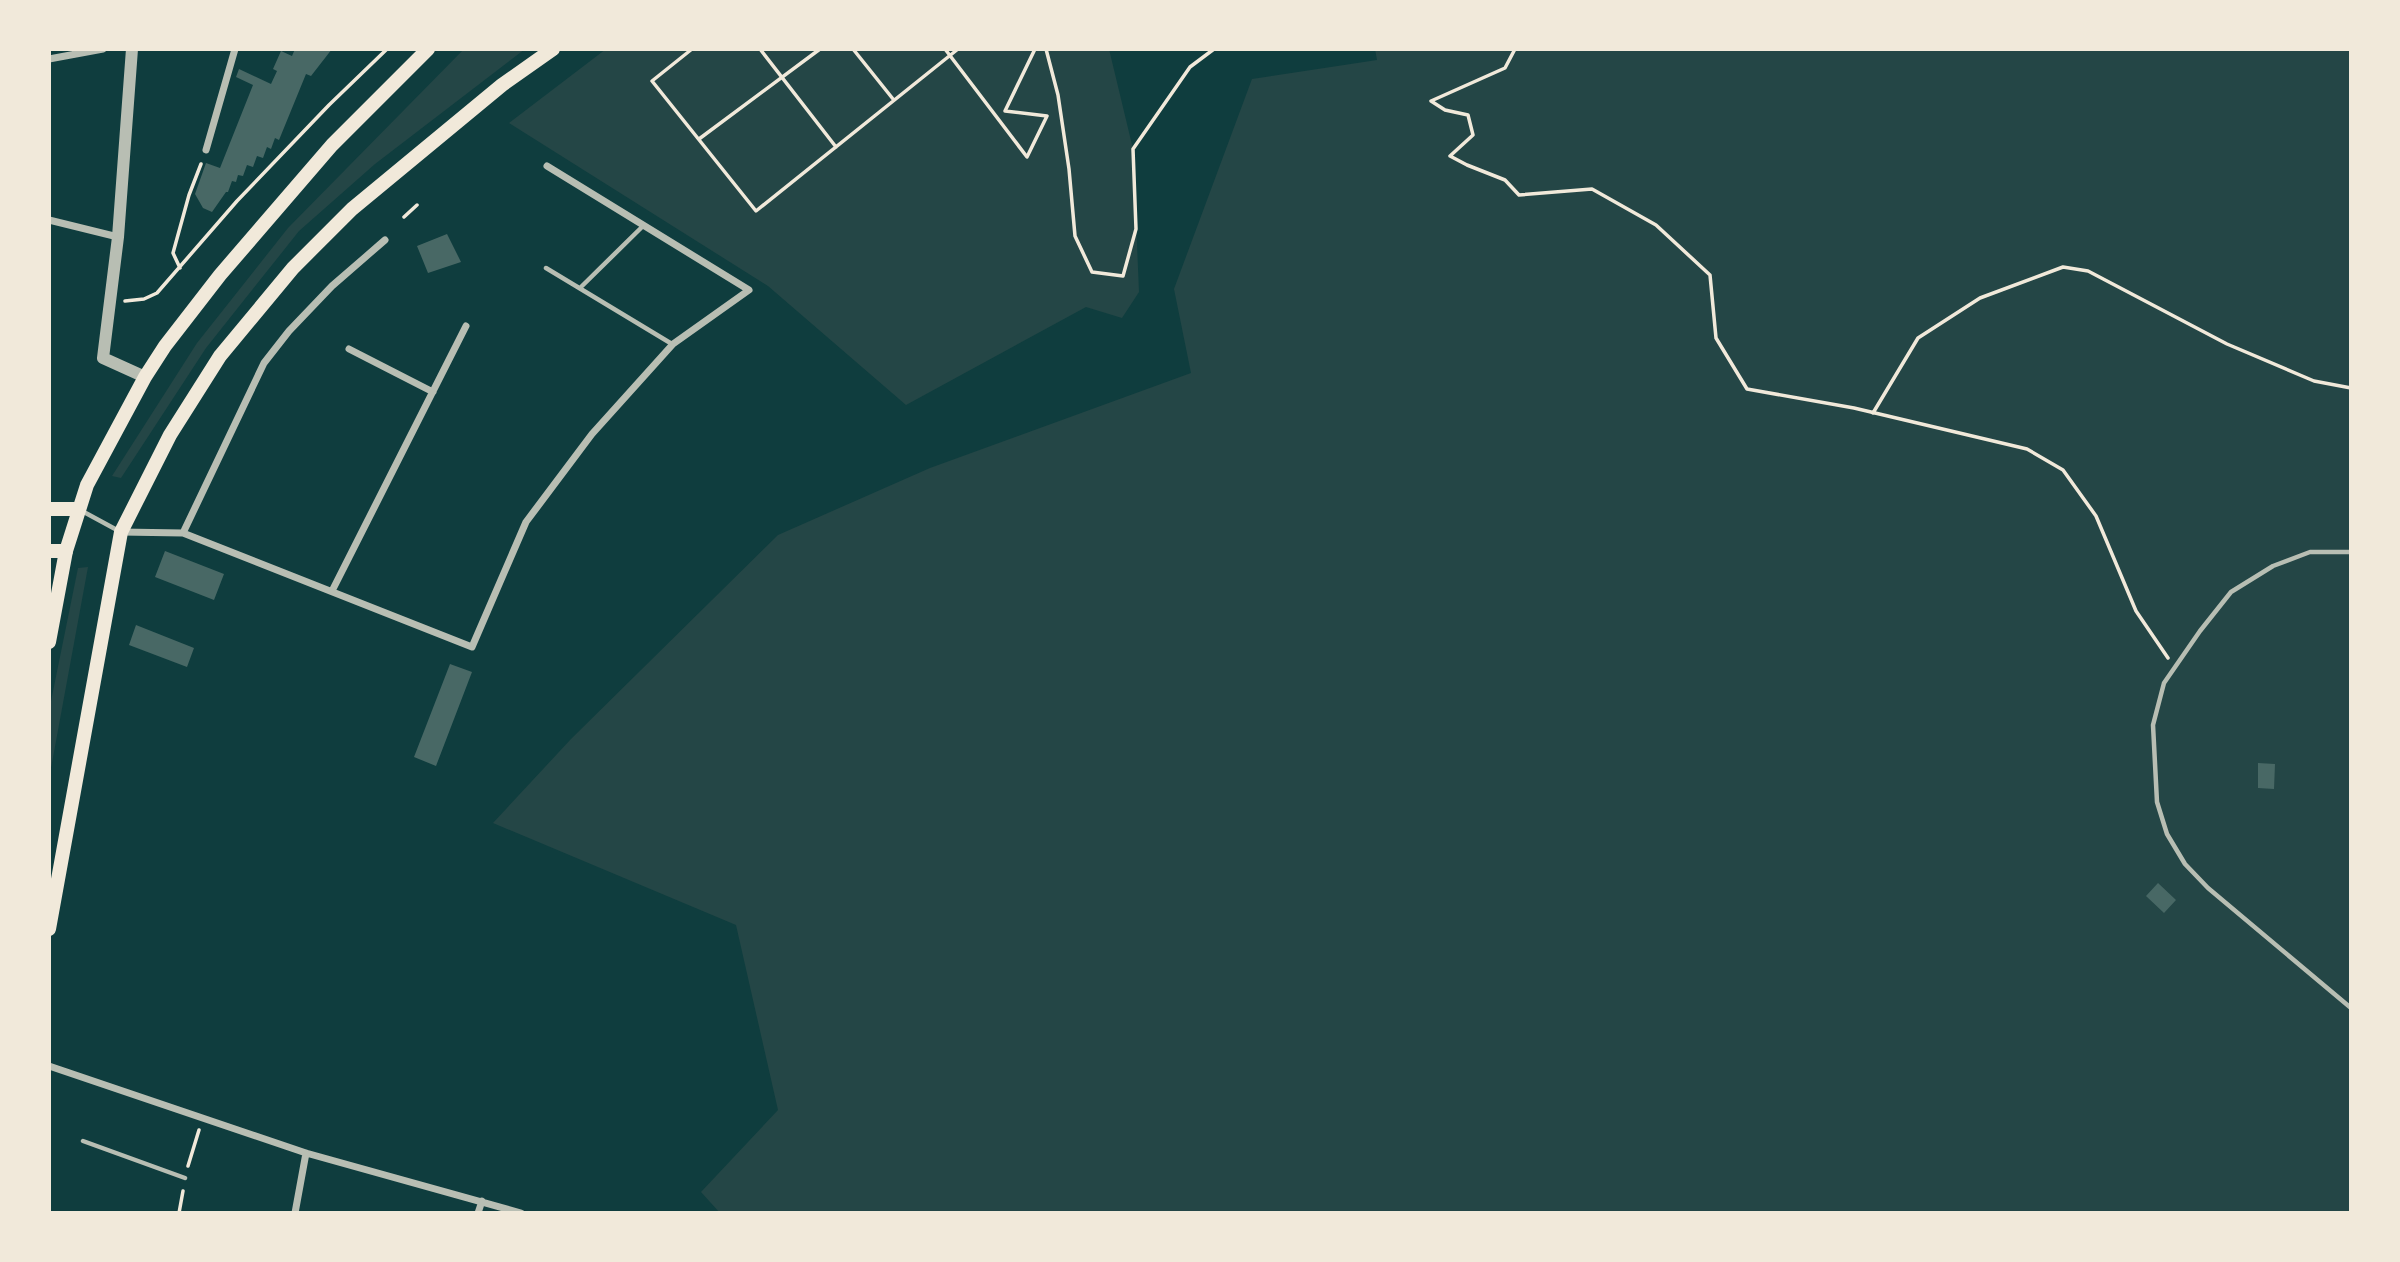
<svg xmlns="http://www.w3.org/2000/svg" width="2400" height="1262" viewBox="0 0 2400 1262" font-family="Raleway,sans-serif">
  <rect width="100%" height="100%" fill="#0f3d3e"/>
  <!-- green -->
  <path fill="#244646" d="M464 49H525L375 164 299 231 206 348 121 478 112 476 197 343 288 228Z
    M606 49H1109L1133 149 1139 292 1122 318 1086 307 906 405 768 286 509 123Z
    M1375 49H2351V1213H720L701 1192 778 1110 736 925 493 823 571 739 778 535 930 468 1191 373 1174 289 1252 79 1377 60Z
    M88 567 54 752 49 778V711L78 568Z"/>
  <!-- building -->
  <path fill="#486865" d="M295 49H332L311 76 306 74 279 140 275 138 271 149 267 147 263 158 257 156 253 167 247 165 243 176 238 175 236 182 232 181 228 192H226L212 212 203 208 195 194 206 163 220 168 253 85 236 77 239 69 271 84 277 71 273 69 281 51 292 56Z
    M447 234 461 262 428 273 417 246Z
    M165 551 224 574 214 600 155 577Z
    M136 625 194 648 187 667 129 645Z
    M450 664 472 672 436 766 414 757Z
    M2258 763 2275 764 2274 789 2258 788Z
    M2158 883 2176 900 2164 913 2146 896Z"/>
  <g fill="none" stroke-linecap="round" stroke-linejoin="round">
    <!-- path -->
    <path stroke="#f1e9da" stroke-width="3.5" d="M692 49 652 81 756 211 958 49
      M760 49 836 147
      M853 49 893 99
      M945 49 1027 157 1047 116 1005 111 1035 49
      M1046 49 1058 95 1069 169 1075 236 1092 272 1123 276 1136 229 1133 149 1190 67 1214 49
      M1515 49 1505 68 1431 101 1445 110 1468 115 1473 135 1450 156 1467 165 1505 180 1519 195 1592 189 1656 225 1710 275 1716 338 1747 389 1854 408 2027 449 2063 470 2096 516 2136 611 2168 658
      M699 139 820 49
      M404 217 417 205
      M180 268 173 253 189 195 201 164
      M125 301 144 299 157 293 237 201 329 105 387 49
      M1873 413 1918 338 1980 298 2063 267 2088 271 2227 344 2314 381 2351 388
      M188 1166 199 1130
      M179 1213 183 1191"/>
    <!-- service -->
    <path stroke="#b8beb3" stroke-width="4.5" d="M546 268 672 344
      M580 288 643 226
      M82 511 117 530
      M2351 552H2310L2273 566 2231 592 2200 631 2164 683 2153 725 2157 802 2167 834 2185 864 2208 888 2351 1008
      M83 1141 185 1178"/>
    <!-- minor -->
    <path stroke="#b8beb3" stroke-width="7" d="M49 59 103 49
      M206 150 235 49
      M49 220 118 237
      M349 349 433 392
      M121 532 183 533 472 647 526 522 592 434 673 344 749 290 547 166
      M183 533 264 363 289 331 332 286 385 240
      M332 591 466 326
      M49 1066 306 1153 521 1213
      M295 1213 306 1153
      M478 1213 482 1201"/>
    <!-- tertiary -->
    <path stroke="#b8beb3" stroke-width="12" d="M132 49 118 237 103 358 145 377"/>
    <!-- secondary -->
    <path stroke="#f1e9da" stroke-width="14" d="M49 509H78
      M49 551H66"/>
    <!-- primary -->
    <path stroke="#f1e9da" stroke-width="14" d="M49 642 66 551 87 485 145 377 165 346 220 275 332 145 428 49
      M49 929 121 532 170 435 220 356 293 268 352 209 502 85 553 49"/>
  </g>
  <!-- border -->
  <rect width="2400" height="1262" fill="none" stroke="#f1e9da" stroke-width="102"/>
</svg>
